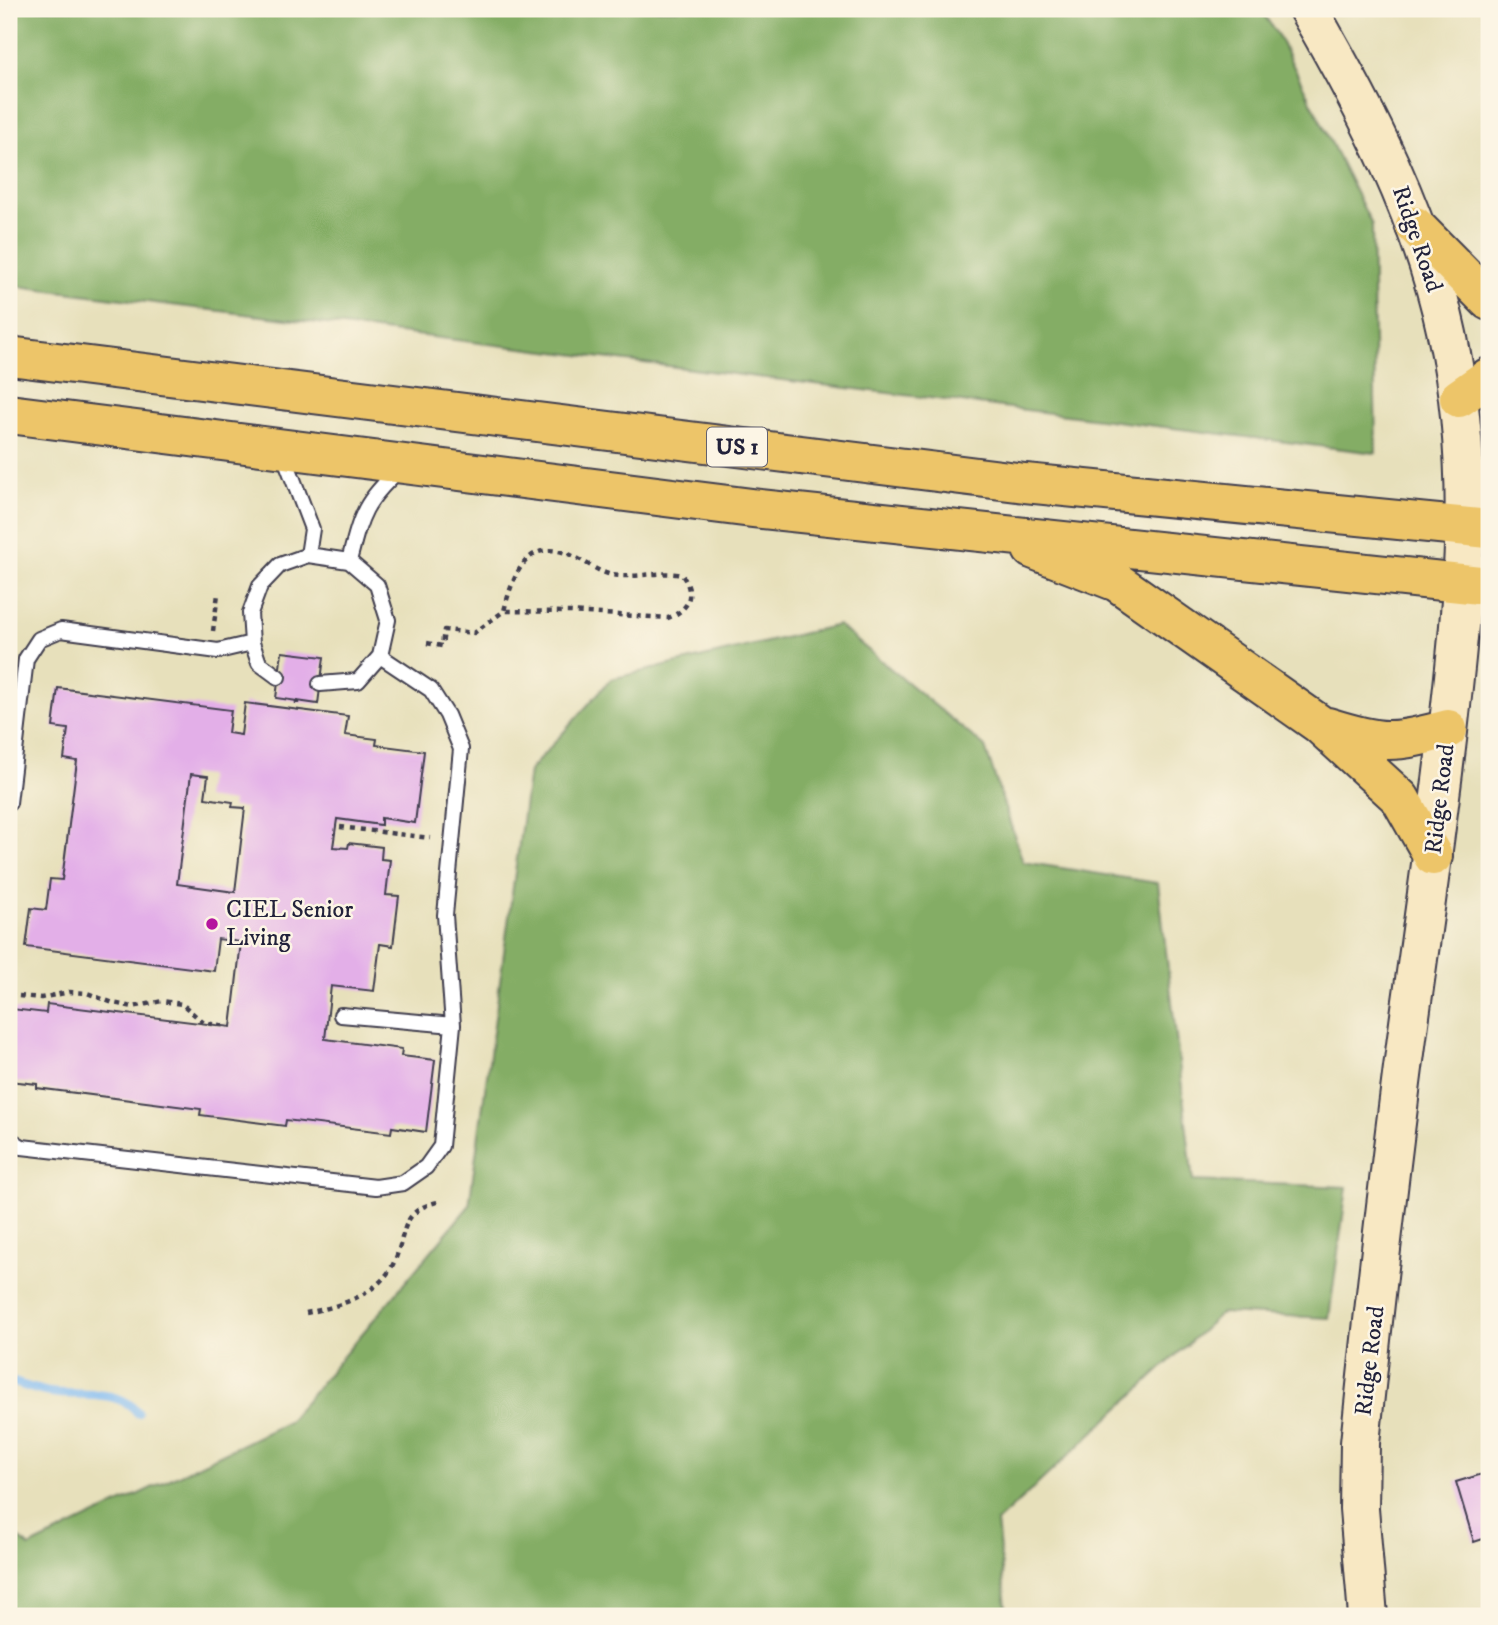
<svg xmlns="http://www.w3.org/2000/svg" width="1498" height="1625" viewBox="0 0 1498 1625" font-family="'IM FELL DW Pica',serif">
  <rect width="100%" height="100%" fill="#fcf5e5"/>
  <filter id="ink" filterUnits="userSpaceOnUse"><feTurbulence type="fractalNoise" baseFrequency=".0143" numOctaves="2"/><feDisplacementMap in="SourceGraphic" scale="14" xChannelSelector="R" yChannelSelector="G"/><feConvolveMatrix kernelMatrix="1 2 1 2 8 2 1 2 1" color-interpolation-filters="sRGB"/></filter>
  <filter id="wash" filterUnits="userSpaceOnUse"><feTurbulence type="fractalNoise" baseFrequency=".00686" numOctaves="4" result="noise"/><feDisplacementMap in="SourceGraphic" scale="28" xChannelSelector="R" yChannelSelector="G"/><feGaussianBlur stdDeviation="1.57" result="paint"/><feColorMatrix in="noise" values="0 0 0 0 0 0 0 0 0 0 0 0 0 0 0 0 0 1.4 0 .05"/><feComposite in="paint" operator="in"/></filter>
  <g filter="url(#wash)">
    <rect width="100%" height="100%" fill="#e7e0bb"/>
    <!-- forest -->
    <path fill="#84ad65" stroke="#536850" stroke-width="2" d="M9 9H1260L1279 37 1372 225 1376 453 9 285Z
      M838 625 985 747 1023 862 1158 883 1193 1181 1347 1187 1329 1318 1221 1313 997 1522 1007 1616H9V1528L29 1547 288 1422 469 1206 529 771 611 679Z"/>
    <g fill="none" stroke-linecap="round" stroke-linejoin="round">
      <!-- stream -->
      <path stroke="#81bbf2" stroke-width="9" d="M9 1381C23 1385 38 1391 53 1393 79 1396 120 1388 138 1413"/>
    </g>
    <g id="blocks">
      <!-- building -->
      <path fill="#e3afe8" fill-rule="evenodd" d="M282 652 324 657 318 704 276 698Z
        M58 688 231 710 228 733 241 735 245 703 348 716 345 735 377 739 376 745 424 751 415 823 381 818V825L337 819 333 847 348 848 349 843 382 847 381 859 390 860 386 895 399 896 393 946 380 944 374 991 331 986 325 1039 402 1049 401 1056 435 1060 426 1132 392 1127 391 1133 286 1120 285 1126 200 1115 201 1109 37 1088V1084L9 1081 12 1009 46 1013 47 1004 231 1027 241 942 218 939 214 971 26 947 31 908 46 910 50 879 62 880 77 761 64 759 68 729 53 727ZM191 774 208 776 205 798 233 802 232 807 245 808 235 892 177 884Z
        M1489 1472V1537L1474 1542 1456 1482Z"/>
    </g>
  </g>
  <g filter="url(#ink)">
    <use href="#blocks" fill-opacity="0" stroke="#403e4e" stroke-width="2"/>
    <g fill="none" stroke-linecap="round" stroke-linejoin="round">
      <defs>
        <path id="lane" d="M283 453 312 529 308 555
          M349 561C361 515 363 503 399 470
          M278 677 259 663 252 643 250 613 260 586 280 565 308 555 349 561 377 585 388 620 380 656 358 681 320 684
          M9 803 26 659 39 639 61 630 218 651 252 643
          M341 1015 453 1025
          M9 1139 22 1147 376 1187 403 1183 426 1167 441 1146 453 1025 445 915 461 749 447 715 431 690 380 656"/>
        <path id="secondary" d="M1308 9C1367 111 1422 217 1447 334 1476 467 1464 590 1449 723 1439 809 1427 895 1415 980 1393 1133 1376 1289 1360 1443L1359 1509 1368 1616"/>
        <path id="highway" d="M1415 226 1489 301
          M9 356 1025 483 1489 529
          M1459 398 1489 377
          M9 414 752 508 1489 586
          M1032 549 1117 582 1319 724 1400 798 1433 856
          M1328 727C1382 744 1393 744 1448 729"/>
      </defs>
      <!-- lane casing -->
      <use href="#lane" stroke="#403e4e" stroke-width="18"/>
      <!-- secondary casing -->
      <use href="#secondary" stroke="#403e4e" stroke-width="42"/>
      <!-- highway casing -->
      <use href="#highway" stroke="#403e4e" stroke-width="42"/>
      <!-- path -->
      <path stroke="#403e4e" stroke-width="4.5" stroke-dasharray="5 5" stroke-linecap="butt" d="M213 631 218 594
        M427 643 442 646 444 630 474 633 504 611C513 575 527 535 573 556 586 562 598 572 612 575 636 579 659 570 682 575 696 594 689 610 668 618L570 612 504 611
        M297 704V701
        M340 827 430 838
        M9 995 41 998 69 992 87 993 113 1003 133 1007 162 1001 182 1004 204 1023 228 1026
        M306 1313C336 1307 374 1297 391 1268 408 1239 396 1211 438 1202"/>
      <!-- lane -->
      <use href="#lane" stroke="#fff" stroke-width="14"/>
      <!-- secondary -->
      <use href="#secondary" stroke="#f8e8c3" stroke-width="38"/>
      <!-- highway -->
      <use href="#highway" stroke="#edc569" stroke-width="38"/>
    </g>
  </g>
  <!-- markers -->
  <circle fill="#b5179e" stroke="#fcf5e5" stroke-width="2.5" cx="212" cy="924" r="7"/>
  <g text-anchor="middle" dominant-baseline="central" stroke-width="5" stroke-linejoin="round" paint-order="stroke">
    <!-- shield labels -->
    <rect fill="#fcf5e5" stroke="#63616e" stroke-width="2" x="707" y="427.5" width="60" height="39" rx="5"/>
    <g font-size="23" font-weight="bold" fill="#22223b">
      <text x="737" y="447">US 1</text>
    </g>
    <!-- street labels -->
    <g font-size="24" fill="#22223b" stroke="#fcf5e5">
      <text transform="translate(1417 239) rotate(71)">Ridge Road</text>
      <text transform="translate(1440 799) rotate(-83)">Ridge Road</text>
      <text transform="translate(1370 1361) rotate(-83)">Ridge Road</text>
    </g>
    <!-- poi labels -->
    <g font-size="24" fill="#22223b" stroke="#fcf5e5" text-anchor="start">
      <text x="226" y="910">CIEL Senior<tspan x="226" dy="28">Living</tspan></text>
    </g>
  </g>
  <!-- margin -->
  <rect width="1498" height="1625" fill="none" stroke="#fcf5e5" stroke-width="35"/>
</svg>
